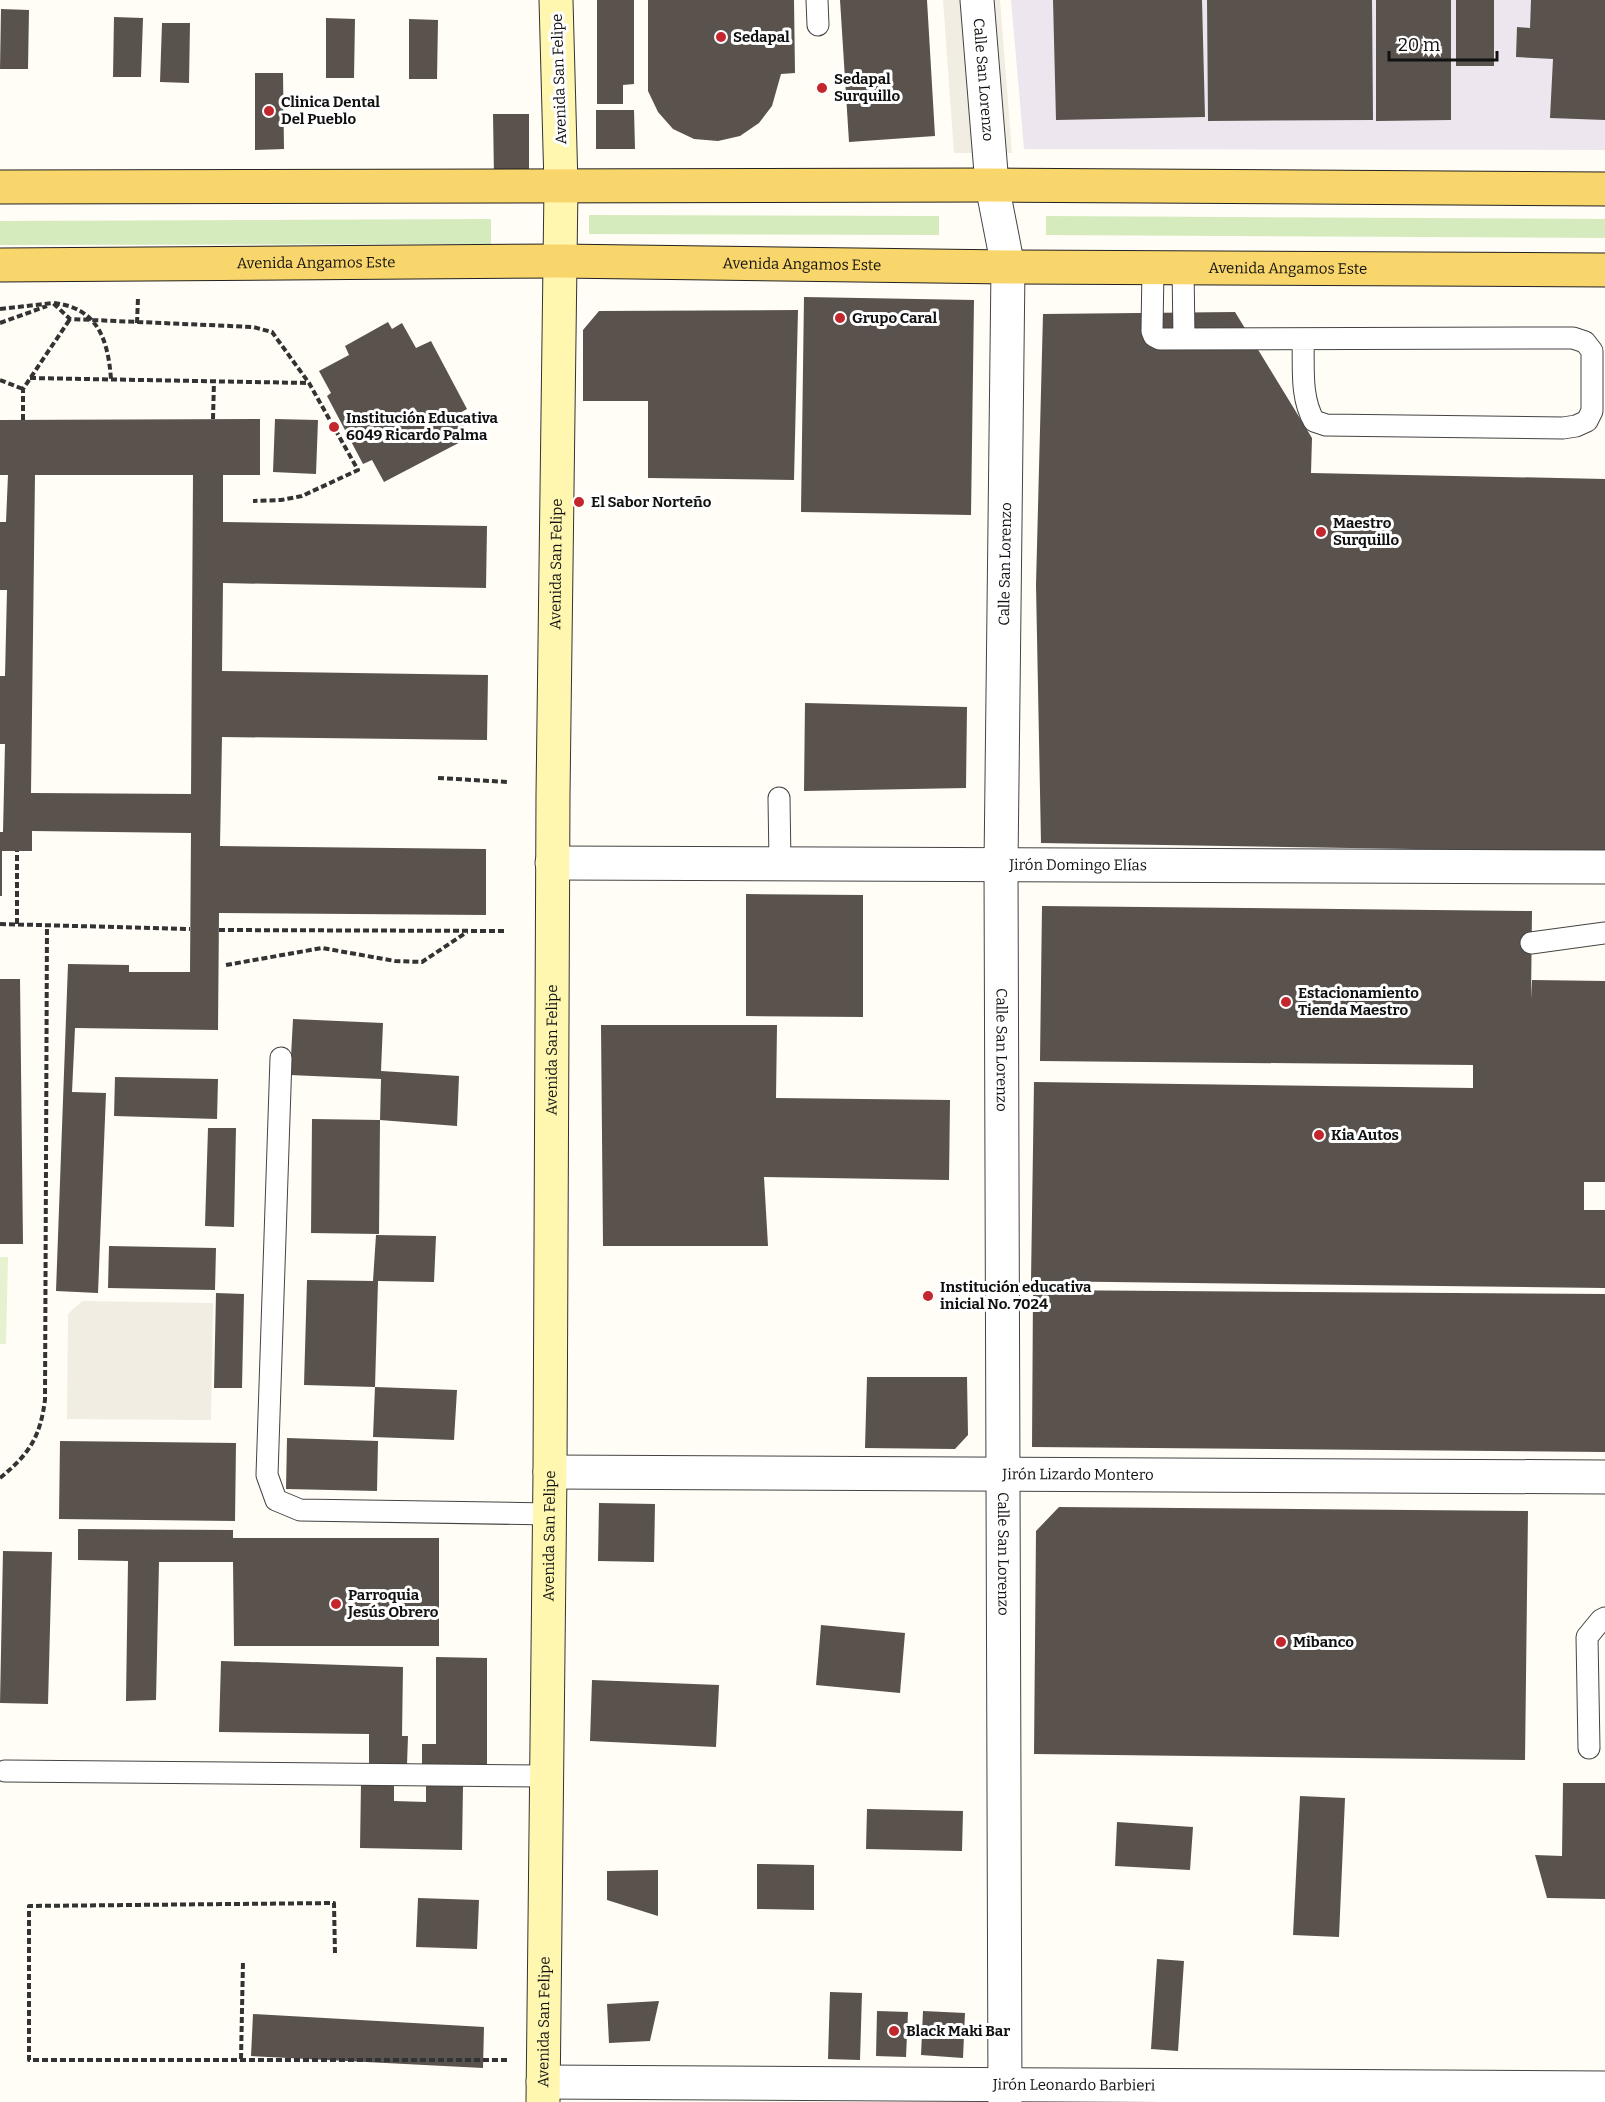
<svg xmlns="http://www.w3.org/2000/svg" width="1605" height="2102" viewBox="0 0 1605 2102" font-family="Bitter,serif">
  <rect width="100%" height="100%" fill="#fffdf5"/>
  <!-- industrial -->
  <path fill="#eee6ef" d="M1011 0H1605V150L1024 149Z"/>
  <!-- green -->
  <path fill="#d5ebbd" d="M589 215 939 216V235L589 234Z
    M1046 216 1605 219V238L1046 235Z
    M491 219V244L0 245V221Z"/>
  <!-- pitch -->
  <path fill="#e6f2cf" d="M0 1257H8L6 1344H0Z"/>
  <!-- plaza -->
  <path fill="#f1ede2" d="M943 0H1000L1012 153H954Z
    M82 1301 213 1303 211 1420 67 1419 68 1314Z"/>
  <!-- building -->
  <path fill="#5a524d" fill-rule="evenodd" d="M597 0H634V84L623 85V104H597Z
    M648 0H794L795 73 781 74 772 106 759 123 740 136 718 141 694 139 673 129 658 112 648 91Z
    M840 0H927L935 136 849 142Z
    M1053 0H1202L1205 117 1056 120Z
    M1207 0H1372L1373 120 1208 121Z
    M1376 0H1451V120L1376 121Z
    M1456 0H1494V66H1456Z
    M1531 0H1605V120L1550 118 1553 59 1516 57 1517 27 1530 28Z
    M1 9 29 10 28 69H0Z
    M114 17 143 18 141 77H113Z
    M326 18 355 19 354 78H326Z
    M409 19 438 20 437 79H409Z
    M162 23H190L189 83 160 82Z
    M255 73H283L284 149 255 150Z
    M596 110H634L635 149H596Z
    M493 114H529V176L494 177Z
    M804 297 974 300 971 515 801 512Z
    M798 310 794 480 648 478V401H583V330L599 311Z
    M1235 312 1312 438 1311 473 1605 479V852L1041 843 1036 585 1043 314Z
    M388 322 392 329 402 323 416 348 431 341 467 409 458 414 470 437 384 482 372 460 363 464 327 396 331 393 319 371 349 355 345 346Z
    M260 419V475H223V522L487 526 486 588 223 583 222 671 488 675 487 740 222 737 220 846 486 849V915L219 913 218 1030 75 1028 72 1092 106 1093 98 1293 56 1291 68 964 129 965V972H190L191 833 32 831V851H2V896H0V832H3L5 744H0V676H5L7 590H0V522H6L8 475H0V420ZM35 475H193L191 794 31 793Z
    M275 419 318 420 316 474 273 472Z
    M805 703 967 707 966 788 804 791Z
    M746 894 863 895V1017L746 1016Z
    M1042 906 1532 911 1531 999 1532 980 1605 981V1182H1584V1210H1605V1288L1031 1281 1034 1082 1473 1088V1065L1040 1061Z
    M0 979H20L23 1244H0Z
    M293 1019 383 1023 381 1071 459 1076 457 1126 380 1120 379 1234 311 1233 312 1119 380 1120 381 1079 290 1075Z
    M601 1025H777L776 1098 950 1100 949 1180 764 1177 768 1246H603Z
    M115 1077 218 1079 217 1119 114 1116Z
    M208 1128H236L234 1227 205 1226Z
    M376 1235 436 1236 434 1282 378 1281 375 1387 457 1390 454 1440 373 1437 375 1387 304 1385 307 1280 373 1281Z
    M109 1246 216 1248 215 1290 108 1288Z
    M1033 1290 1605 1294V1452L1032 1447Z
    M216 1293 244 1294 242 1388H214Z
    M867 1377H967L968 1435 955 1449 865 1448Z
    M287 1438 378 1441 377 1491 286 1489Z
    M60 1441 236 1443 235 1521 59 1519Z
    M599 1503 655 1504 654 1562 598 1561Z
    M1059 1507 1528 1511 1525 1760 1034 1754 1036 1531Z
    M78 1529 233 1530V1538H439V1646H234L233 1562H159L156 1700 126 1701 128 1561 78 1560Z
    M3 1551 52 1552 48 1704 0 1703Z
    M821 1625 905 1633 900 1693 816 1685Z
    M436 1657 487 1658V1769H422V1744H436Z
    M221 1661 403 1667 402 1736H408L407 1765 369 1764V1734L219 1732Z
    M592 1680 719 1685 716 1747 590 1741Z
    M361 1783H394V1801L426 1802V1784L463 1785 462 1850 360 1848Z
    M1563 1783H1605V1899L1547 1898 1535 1855 1562 1856Z
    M1300 1796 1345 1798 1339 1937 1293 1935Z
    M867 1809 963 1811 962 1851 866 1849Z
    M1117 1822 1193 1827 1190 1870 1115 1866Z
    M757 1864 814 1865V1910L757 1909Z
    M658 1870V1916L607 1900V1871Z
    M418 1898 479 1900 477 1949 416 1947Z
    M1157 1959 1184 1961 1178 2051 1151 2049Z
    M830 1992 862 1993 860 2060 828 2059Z
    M659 2001 650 2041 609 2043 607 2004Z
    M877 2011 908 2012 906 2057 876 2056Z
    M923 2011 965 2013 963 2058 921 2055Z
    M253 2014 484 2027 483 2068 251 2056Z"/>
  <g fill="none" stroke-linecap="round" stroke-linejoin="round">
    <defs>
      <path id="lane" d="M817 0 818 25
        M1183 267 1184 339
        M1153 268 1152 331 1154 336 1160 339 1573 338 1585 342 1592 351V411L1587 421 1576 426 1563 428 1326 425 1314 421C1300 397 1304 366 1303 339
        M779 798 780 864
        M1531 943 1605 933
        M281 1058 267 1475 276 1500 300 1510 549 1514
        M1589 1748 1587 1637 1601 1620 1605 1618
        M5 1771 546 1776"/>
      <g id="street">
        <path id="s1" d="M977 0 992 185 1008 267 1001 865 1005 2102"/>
        <path id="s2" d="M552 863 1605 867"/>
        <path id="s3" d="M550 1472 1605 1477"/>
        <path id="s4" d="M543 2082 1605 2088"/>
      </g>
      <g id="secondary">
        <path id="s5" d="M543 2102 550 1472 553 795 561 186 556 0"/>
      </g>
      <g id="primary">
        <path d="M0 187 992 185 1605 189"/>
        <path id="s6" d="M0 265 560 261 1008 267 1605 270"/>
      </g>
    </defs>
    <!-- lane casing -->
    <use href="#lane" stroke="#444" stroke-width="23"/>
    <!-- street casing -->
    <use href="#street" stroke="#444" stroke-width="35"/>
    <!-- secondary casing -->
    <use href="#secondary" stroke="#333" stroke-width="35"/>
    <!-- primary casing -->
    <use href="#primary" stroke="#222" stroke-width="35"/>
    <!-- path -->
    <path stroke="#333" stroke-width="4" stroke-dasharray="6 3" stroke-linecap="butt" d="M54 303C98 308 108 340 111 379
      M0 309 53 303 70 319 253 327 272 332 309 383 358 470 302 496 281 500 253 501
      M0 323 47 306
      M137 323 138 298
      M30 378 308 383
      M0 380 23 389
      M213 419 214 380
      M23 420V389L70 319
      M438 778 508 782
      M0 924 190 929
      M17 924V851
      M219 930 507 931
      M226 965 322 948 395 961 422 962 467 932
      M0 1478C29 1454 40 1438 45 1400L47 925
      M335 1953 334 1903 29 1906V2060H509
      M241 2059 243 1961"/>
    <!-- lane -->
    <use href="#lane" stroke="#fff" stroke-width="21"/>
    <!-- street -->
    <use href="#street" stroke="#fff" stroke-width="33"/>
    <!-- secondary -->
    <use href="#secondary" stroke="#fff6b0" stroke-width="33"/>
    <!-- primary -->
    <use href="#primary" stroke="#f9d66b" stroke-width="33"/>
  </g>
  <!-- markers -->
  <g fill="#c4262e" stroke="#fff" stroke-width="2">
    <circle cx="721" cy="37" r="6"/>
    <circle cx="822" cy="88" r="6"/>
    <circle cx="269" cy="111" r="6"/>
    <circle cx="840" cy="318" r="6"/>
    <circle cx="334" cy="427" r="6"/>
    <circle cx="579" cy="502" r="6"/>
    <circle cx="1321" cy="532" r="6"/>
    <circle cx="1286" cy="1002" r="6"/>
    <circle cx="1319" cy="1135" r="6"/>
    <circle cx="928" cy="1296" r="6"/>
    <circle cx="336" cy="1604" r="6"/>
    <circle cx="1281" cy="1642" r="6"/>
    <circle cx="894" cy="2031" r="6"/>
  </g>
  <g text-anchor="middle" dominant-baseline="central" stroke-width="6" stroke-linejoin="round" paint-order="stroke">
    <!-- poi labels -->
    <g font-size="15" font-weight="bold" fill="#111" stroke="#fff" text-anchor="start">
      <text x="733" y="37">Sedapal</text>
      <text x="834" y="79">Sedapal<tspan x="834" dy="17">Surquillo</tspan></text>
      <text x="281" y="102">Clinica Dental<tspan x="281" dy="17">Del Pueblo</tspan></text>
      <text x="852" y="318">Grupo Caral</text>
      <text x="346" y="418">Institución Educativa<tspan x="346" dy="17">6049 Ricardo Palma</tspan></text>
      <text x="591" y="502">El Sabor Norteño</text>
      <text x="1333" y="523">Maestro<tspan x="1333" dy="17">Surquillo</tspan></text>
      <text x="1298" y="993">Estacionamiento<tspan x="1298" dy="17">Tienda Maestro</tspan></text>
      <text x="1331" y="1135">Kia Autos</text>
      <text x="940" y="1287">Institución educativa<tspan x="940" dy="17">inicial No. 7024</tspan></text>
      <text x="348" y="1595">Parroquia<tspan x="348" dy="17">Jesús Obrero</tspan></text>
      <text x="1293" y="1642">Mibanco</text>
      <text x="906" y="2031">Black Maki Bar</text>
    </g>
    <!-- street labels -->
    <g font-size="15" fill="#111" stroke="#fff">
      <text transform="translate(559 79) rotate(-92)">Avenida San Felipe</text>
      <text stroke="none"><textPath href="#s1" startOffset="80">Calle San Lorenzo</textPath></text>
      <text stroke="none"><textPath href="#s6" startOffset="316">Avenida Angamos Este</textPath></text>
      <text stroke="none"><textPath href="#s6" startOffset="802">Avenida Angamos Este</textPath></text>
      <text stroke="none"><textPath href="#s6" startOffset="1288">Avenida Angamos Este</textPath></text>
      <text transform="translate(1005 564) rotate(-89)">Calle San Lorenzo</text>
      <text stroke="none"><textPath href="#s5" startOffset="1538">Avenida San Felipe</textPath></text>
      <text stroke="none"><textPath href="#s2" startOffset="526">Jirón Domingo Elías</textPath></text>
      <text stroke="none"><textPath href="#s1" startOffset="1052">Calle San Lorenzo</textPath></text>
      <text stroke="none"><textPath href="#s5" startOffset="1052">Avenida San Felipe</textPath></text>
      <text stroke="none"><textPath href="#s3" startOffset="528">Jirón Lizardo Montero</textPath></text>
      <text stroke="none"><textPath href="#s5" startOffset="566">Avenida San Felipe</textPath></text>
      <text stroke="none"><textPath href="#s1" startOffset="1556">Calle San Lorenzo</textPath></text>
      <text stroke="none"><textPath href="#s5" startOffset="80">Avenida San Felipe</textPath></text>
      <text stroke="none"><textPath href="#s4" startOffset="531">Jirón Leonardo Barbieri</textPath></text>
    </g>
  </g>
  <!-- scale -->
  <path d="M1389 51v9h108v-9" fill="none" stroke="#111111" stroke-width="3"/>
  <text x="1398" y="51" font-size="18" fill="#111111" stroke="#ffffff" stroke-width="4.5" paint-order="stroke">20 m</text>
</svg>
